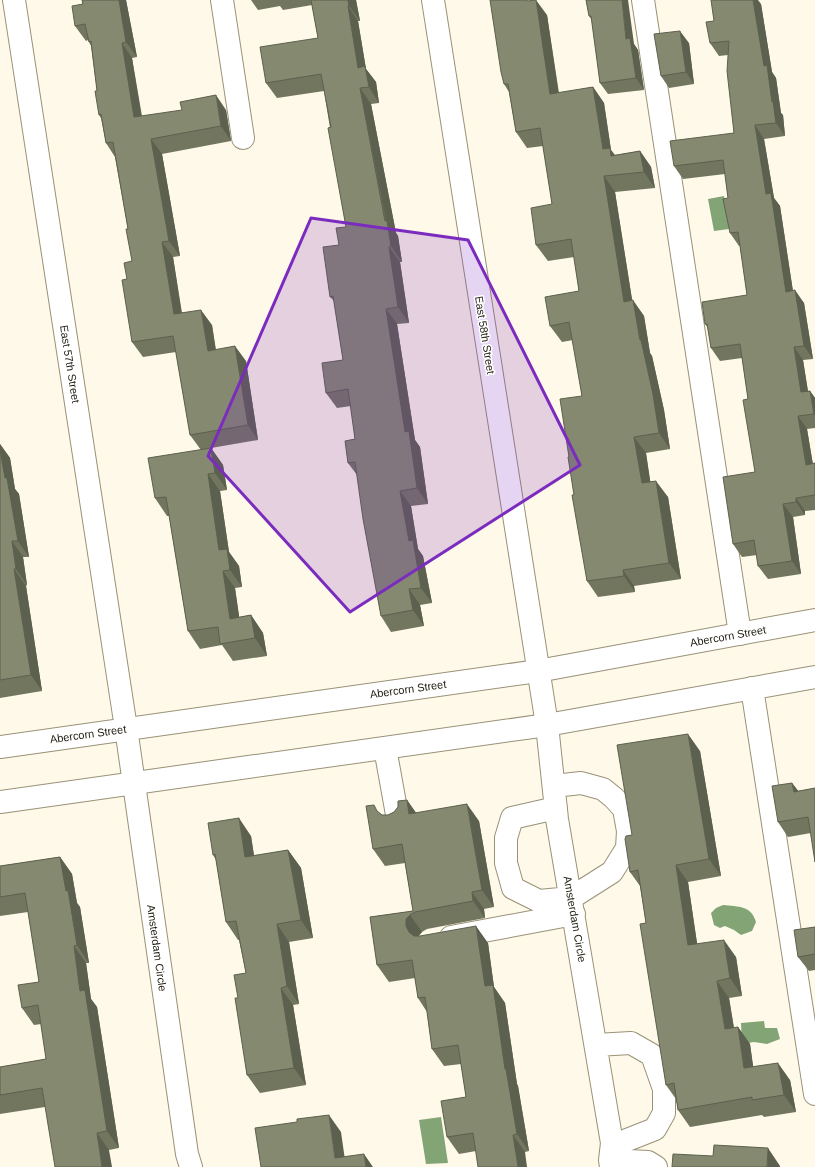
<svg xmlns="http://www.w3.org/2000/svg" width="815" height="1167" viewBox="0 0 815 1167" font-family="Arial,sans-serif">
  <rect width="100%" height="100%" fill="#fef9e8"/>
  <!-- water -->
  <path fill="#83a576" d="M724 196 729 229 714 231 708 199Z
    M723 905C739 907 751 905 756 922L752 931 741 935 734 930 725 926 720 928 714 925 711 913 716 908Z
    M764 1021 765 1028H777L780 1039 767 1044 754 1042 742 1044 741 1023Z
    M441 1117 448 1163 426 1164 419 1120Z"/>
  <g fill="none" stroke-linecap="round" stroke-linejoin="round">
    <defs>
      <path id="minor" d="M14 0 126 728 187 1154 191 1167
        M222 0 243 138
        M433 0 547 725 557 819 612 1143 610 1160 611 1167
        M643 0 740 634
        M752 688 815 1094
        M385 748 398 820
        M554 786 581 783 603 789 614 798 624 809 628 831 627 848 612 872 571 898 539 901 513 888 506 863V838L512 818 556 808
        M451 937 574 914
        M596 1045 631 1043 652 1055 664 1089V1113L655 1129 612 1146
        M610 1160 648 1162 656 1167"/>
      <path id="major" d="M0 747 538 671 815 620
        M0 802 547 725 815 677"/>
    </defs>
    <!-- minor casing -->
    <use href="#minor" stroke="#999177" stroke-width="24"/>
    <!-- major casing -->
    <use href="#major" stroke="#999177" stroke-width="24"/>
    <!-- minor -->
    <use href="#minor" stroke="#fff" stroke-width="22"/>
    <!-- major -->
    <use href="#major" stroke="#fff" stroke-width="22"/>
  </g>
  <!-- wall -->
  <path fill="#72765f" d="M82 0H126L137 57 132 58 142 116 226 110 231 141 162 154 180 256 173 257 182 313 212 325 216 350 246 361 258 440 211 448 223 465 227 490 220 491 229 552 239 566 242 587 235 588 239 617 251 615 263 633 267 656 233 661 222 645 200 649 188 631 169 516H167L155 498 201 450 190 435 176 352 143 357 132 342 127 279 132 261 128 229 115 157 106 143 101 118 99 115 97 91 91 46 88 40 86 41 75 26 83 4Z
    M251 0H356L360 21H358L366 69 376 82 379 103 371 104 396 233 398 236 402 262H400L409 323 397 324 415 440 420 447 428 504 411 506 418 549 423 556 432 603 420 605 424 626 391 632 381 616 357 475 348 463 355 439 351 406 337 408 326 393 343 360 334 301 330 297 339 245 346 227 324 91 277 98 266 83 318 38 312 5 283 10 280 6 258 10Z
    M586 0 634 44 638 50 644 90 608 94 600 83 592 20 589 16Z
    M761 4 772 72 776 78 781 113 783 115 785 136 764 139 774 198 780 206 793 291 804 303 813 359 803 360 808 391H810L815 398V428L807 429 813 464 815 463V510L805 511V515L793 517 801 574 768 579 758 566 757 555 742 557 733 544 755 472 748 399 742 358 720 361 711 348 708 328 705 324 747 295 740 246H739L730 233 728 198 725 174 683 179 674 166 734 133 728 55 719 56 710 43 714 21Z
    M547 15 559 93 593 87 604 103 611 150 615 155 640 151 651 167 655 188 615 192 632 300 644 316 650 353 652 356 664 410 670 449 646 453 650 482 668 497 681 579 634 586 635 592 598 597 587 581 569 457 582 396 573 340 562 342 550 326 579 291 574 257 548 261 536 245 552 204 543 146 527 148 516 132 509 92 504 84Z
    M689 43 694 84 669 88 661 76Z
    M0 444 10 458 15 489 19 494 29 557H23L27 585 26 586 42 691 0 698Z
    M700 751 721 876 688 882 697 944 736 957 742 996 729 998 734 1028 738 1027 750 1044 753 1067 790 1080 796 1112 764 1117 762 1115 690 1127 678 1110 676 1099 666 1085 646 923 640 886 630 872 632 835Z
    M792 783 798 791 815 788V862L811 833 788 837 778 822Z
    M407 800 416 813 479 821 494 907 484 909 485 918 427 929 422 932 419 936 488 943 494 987 505 1003 517 1084 518 1086 529 1151 525 1152 476 1151 459 1154 447 1137 466 1097 461 1064 444 1066 432 1049 427 1012 418 998 415 978 389 982 377 965 370 917 413 911 405 863 385 866 373 849 379 813 382 815H388L394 812Z
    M251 836 254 856 288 850 301 868 313 938 289 942 299 1004 293 1005 306 1085 260 1093 247 1075 238 998 246 973 239 940H238L226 922 216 860 213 855Z
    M60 857 72 874 77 903 80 907 89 963H86L91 999 97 1007 119 1148 109 1150 45 1107 0 1114V1067L46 1059 41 1024 34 1025 22 1008 39 982 28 912 0 916V866Z
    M815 927V970L809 971 798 957Z"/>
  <!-- shaded-wall -->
  <path fill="#5c604e" d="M119 0H126L137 57 126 42Z
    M348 0H356L360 21 349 6Z
    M536 0 547 15 561 110 550 94Z
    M622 0H628L634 44 638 50 644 90 636 78 626 39Z
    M753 0H758L761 4 772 72 776 78 781 113 783 115 785 136 776 123 772 102 764 66Z
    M348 6 358 21 366 69 376 82 379 103 369 87 358 68Z
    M680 31 689 43 694 84 686 72Z
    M122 43 132 58 144 132 134 117Z
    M593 87 604 103 611 150 621 164 603 149Z
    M360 88 371 104 396 233 398 236 402 262 391 246Z
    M216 95 226 110 231 141 221 126Z
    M755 125 764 139 774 198 780 206 795 305 786 292 766 194Z
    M151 139 162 154 180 256 169 241Z
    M640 151 651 167 655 188 644 172Z
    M604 176 615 192 635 318 624 302Z
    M162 242 173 257 184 329 174 314Z
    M389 247 400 262 409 323 398 307Z
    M795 290 804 303 813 359 804 346Z
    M633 300 644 316 650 353 652 356 664 410 670 449 659 433 640 340Z
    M386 309 397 324 415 440 420 447 428 504 417 488 405 432Z
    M201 310 212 325 218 366 208 351Z
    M235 346 246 361 258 440 248 425Z
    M794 347 803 360 810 405 801 392Z
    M810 391 815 398V416L814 414Z
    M798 416 807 429 815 478 806 465Z
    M634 437 646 453 653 499 642 483Z
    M0 444 10 458 15 489 19 494 29 557 18 541 5 478 0 450Z
    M211 448 223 465 227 490 215 473Z
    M208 474 220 491 229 552 239 566 242 587 230 570 219 550Z
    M656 481 668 497 681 579 669 563Z
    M400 491 411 506 418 549 423 556 432 603 421 588 409 541Z
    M796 498 805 511V515L796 502Z
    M783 504 793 517 801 574 792 561Z
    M12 541 23 557 27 585 16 569Z
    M14 569 26 586 42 691 31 675Z
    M623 570 634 586 635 592 624 576Z
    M223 571 235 588 242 636 230 619Z
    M409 589 420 605 424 626 413 610Z
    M251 615 263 633 267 656 255 638Z
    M688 734 700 751 721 876 709 859Z
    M792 783 803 797 794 792Z
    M407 800 419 817 409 814Z
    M467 804 479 821 494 907 482 890Z
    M239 818 251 836 257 875 245 857Z
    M288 850 301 868 313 938 301 920Z
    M60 857 72 874 77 903 80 907 89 963 77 945 66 891Z
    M676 865 688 882 700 963 688 945Z
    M472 892 484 909 485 918 473 901Z
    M410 915 422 932 418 936V943L409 932 406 926V919Z
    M277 924 289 942 299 1004 287 986Z
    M476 926 488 943 494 987 505 1003 517 1084 518 1086 529 1151 517 1134 485 986Z
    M724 940 736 957 742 996 730 978Z
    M74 946 86 963 91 999 97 1007 119 1148 107 1131 80 991Z
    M717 981 729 998 737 1047 725 1029Z
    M281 988 293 1005 306 1085 294 1068Z
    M738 1027 750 1044 756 1086 744 1068Z
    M778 1063 790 1080 796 1112 784 1095Z
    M329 1115 341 1132 346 1167 335 1158Z
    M97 1133 109 1150 112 1167H102Z
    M513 1135 525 1152 527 1167H518Z
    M768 1148 780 1166V1167H767Z
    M364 1154 373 1167H366Z"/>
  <!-- building -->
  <path fill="#84896f" stroke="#5c604e" d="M82 0H119L126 42 122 43 134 117 182 110 180 102 216 95 221 126 151 139 169 241 162 242 174 314 201 310 208 351 235 346 248 425 190 435 173 336 132 342 122 280 127 279 124 263 132 261 126 229H128L113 142 106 143 101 114 99 115 95 91H97L91 41 89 42 85 24 75 26 72 6 83 4Z
    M311 0H348L349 6H348L358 68 365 66 369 87 360 88 385 221H387L391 246 389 247 398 307 386 309 405 432 409 431 417 488 400 491 409 541 413 540 421 588 409 589 413 610 381 616 363 519 355 462 348 463 345 441 355 439 348 389 326 393 322 363 343 360 333 296 330 297 323 247 339 245 336 228 346 227 328 128 331 127 321 74 266 83 260 47 318 38Z
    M490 0H527V1L536 0 550 94 593 87 603 149 610 148 611 156 640 151 644 172 604 176 624 302 633 300 640 340H641L653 394 659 433 634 437 642 483 656 481 669 563 623 570 624 576 587 581 572 495H574L568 457H569L560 399 582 396 569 322 550 326 545 297 579 291 571 239 536 245 531 208 552 204 540 128 516 132 508 84H504L501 72Z
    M586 0H622L626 39 630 38 636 78 600 83 591 16H589Z
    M711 0H753L764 66 767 65 772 102 773 101 776 123 755 125 766 194 771 193 786 292 795 290 804 346 794 347 801 392 810 391 814 414 798 416 806 465 815 463V495L796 498V502L783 504 792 561 758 566 754 540 733 544 723 477 755 472 743 400 748 399 740 344 711 348 707 324H705L702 302 747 295 738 232 730 233 723 199 728 198 723 160 674 166 670 141 734 133 727 71 729 41 710 43 706 22 714 21Z
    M680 31 686 72 661 76 654 34Z
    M211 448 215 473 208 474 219 550 227 549 230 570 223 571 230 619 251 615 255 638 220 644 218 627 188 631 166 497 155 498 148 458Z
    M0 450 5 478H7L18 541H12L16 569H14L31 675 0 680Z
    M688 734 709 859 676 865 688 945 724 940 730 978 717 981 725 1029 738 1027 744 1068 778 1063 784 1095 752 1100V1097L678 1110 674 1083 666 1085 640 924 646 923 638 870 630 872 625 839 626 836 632 835 617 745Z
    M792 783 794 792 815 788V862L808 817 778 822 772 786Z
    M407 800 409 814 467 804 482 890 472 892 473 901 415 912 410 915 406 919V926L409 932 414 936H420L476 926 485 986 493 985 505 1069H506L517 1134 513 1135 518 1167H478L473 1133 447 1137 441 1101 466 1097 458 1045 432 1049 425 997 418 998 412 960 377 965 370 917 413 911 402 844 373 849 366 806 374 805 377 811 382 815H388L394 812 398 807V801Z
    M239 818 245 857 288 850 301 920 277 924 287 986 281 988 294 1068 247 1075 235 998H238L234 975 246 973 236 921 226 922 215 854 213 855 208 823Z
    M60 857 66 891 68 890 77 945 74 946 80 991 85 990 107 1131 97 1133 102 1167H55L42 1088 0 1095V1067L46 1059 38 1005 22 1008 18 985 39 982 25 893 0 897V866Z
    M815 927V954L798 957 794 930Z
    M329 1115 335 1158 364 1154 366 1167H261L255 1128 297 1122V1119Z
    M714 1145 768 1148 767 1167H672L673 1154 713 1156Z"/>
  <!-- marked area -->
  <path fill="#7b2cbf" fill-opacity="0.2" stroke="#7b2cbf" stroke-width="3" stroke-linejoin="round" d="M311 218 468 240 580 465 350 612 208 456Z"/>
  <g text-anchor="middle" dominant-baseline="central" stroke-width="3" stroke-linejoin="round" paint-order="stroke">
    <!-- street labels -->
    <g font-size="11" fill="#242117" stroke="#fff">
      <text transform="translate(485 335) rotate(81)">East 58th Street</text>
      <text transform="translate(70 364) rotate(81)">East 57th Street</text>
      <text transform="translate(728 636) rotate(-10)">Abercorn Street</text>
      <text transform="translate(408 689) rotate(-8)">Abercorn Street</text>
      <text transform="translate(88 734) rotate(-8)">Abercorn Street</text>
      <text transform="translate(575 919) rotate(80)">Amsterdam Circle</text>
      <text transform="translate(157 948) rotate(82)">Amsterdam Circle</text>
    </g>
  </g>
</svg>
